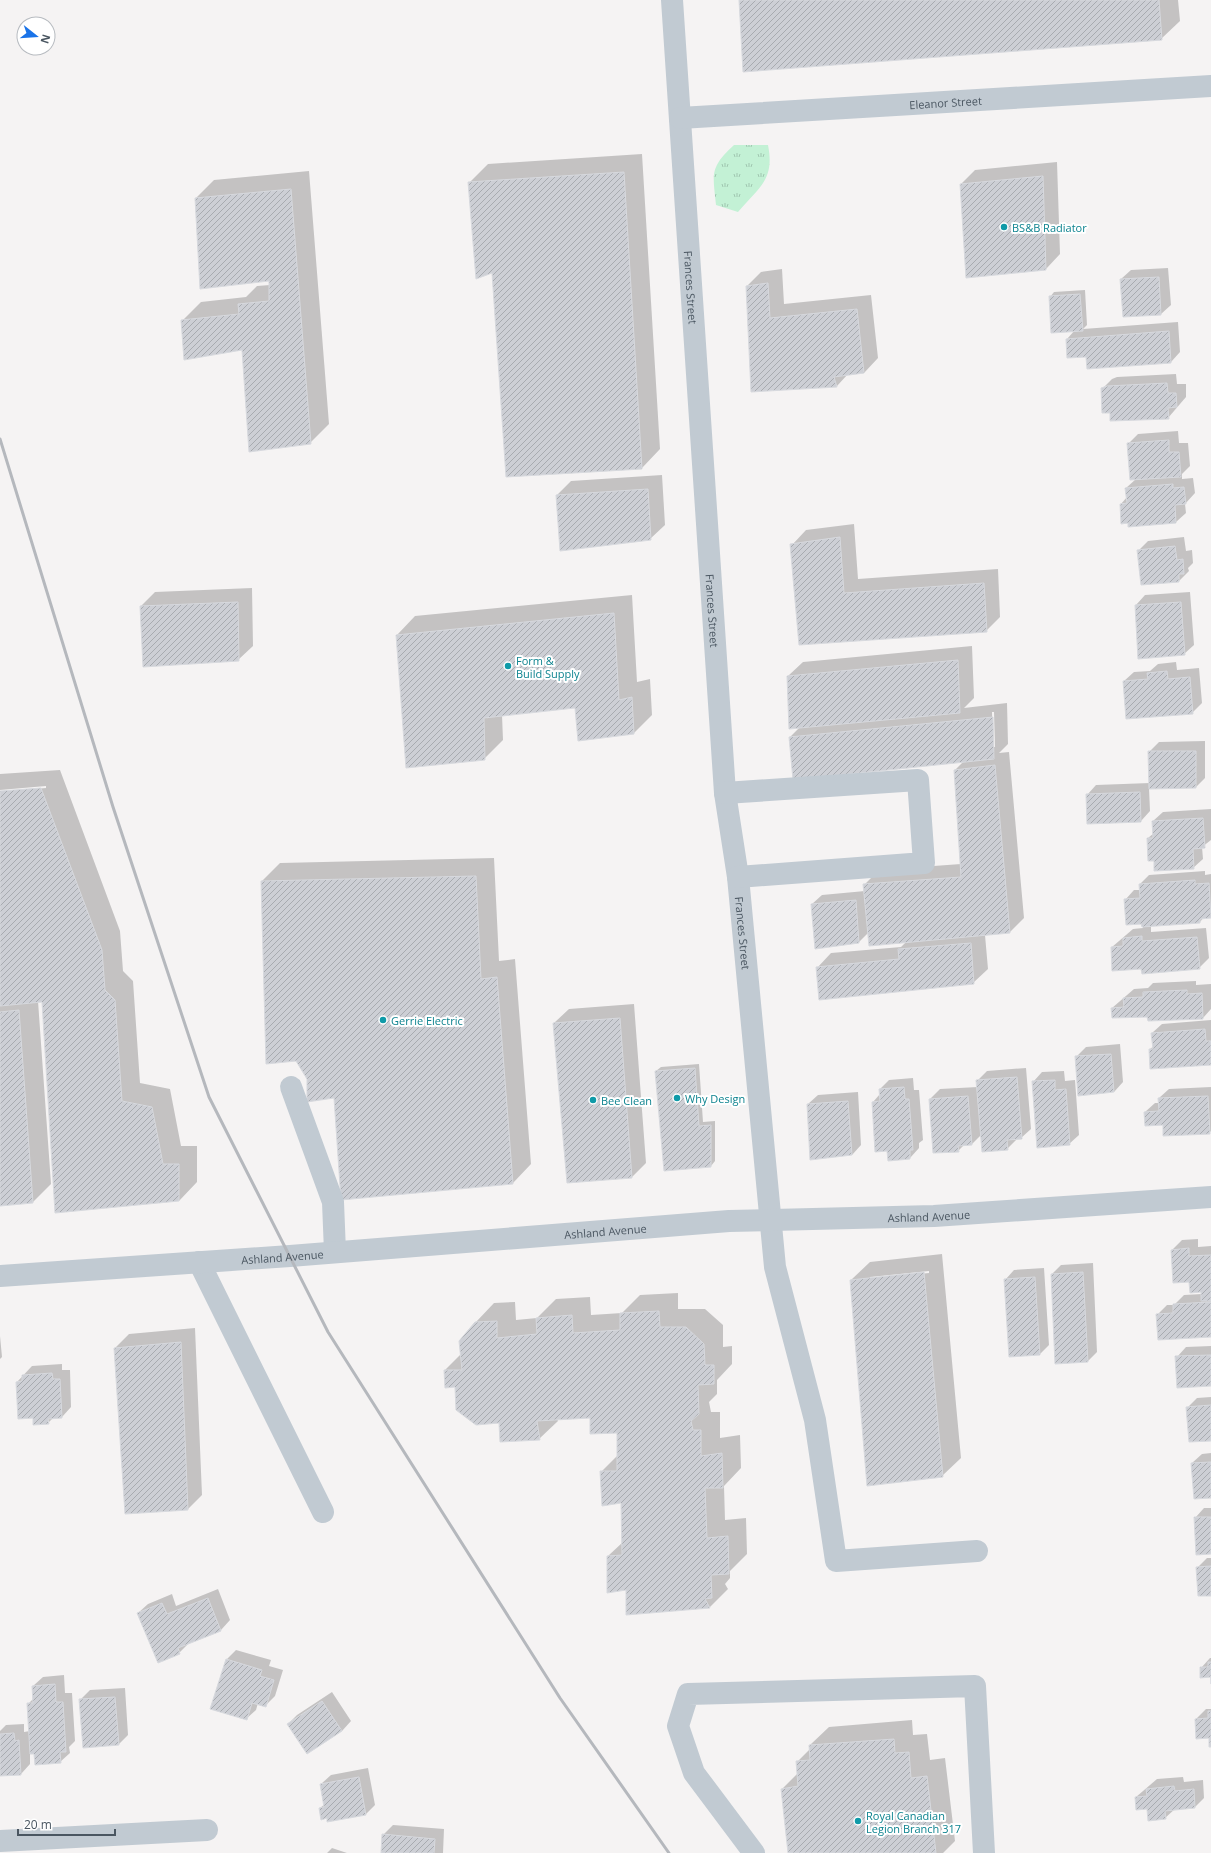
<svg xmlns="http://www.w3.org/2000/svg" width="1211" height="1853" viewBox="0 0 1211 1853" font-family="'Open Sans',sans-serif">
  <defs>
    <pattern id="grass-tufts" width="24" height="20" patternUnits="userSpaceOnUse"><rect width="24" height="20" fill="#c3f1d5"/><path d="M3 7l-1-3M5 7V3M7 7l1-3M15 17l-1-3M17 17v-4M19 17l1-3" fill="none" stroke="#a0c6b0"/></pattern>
    <pattern id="building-hatch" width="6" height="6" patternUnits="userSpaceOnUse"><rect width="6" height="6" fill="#cdcfd5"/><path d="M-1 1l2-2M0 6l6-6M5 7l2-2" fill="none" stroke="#a8abb0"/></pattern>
  </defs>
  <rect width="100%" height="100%" fill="#f5f3f3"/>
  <!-- grass -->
  <path fill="url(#grass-tufts)" d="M734 145H768C775 180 759 187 738 212L716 205C713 174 709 168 734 145Z"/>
  <!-- shadow -->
  <path fill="#0003" fill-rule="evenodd" d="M740 0H1178L1180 21 1161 39Z
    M642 154 660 449 642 468 470 182 488 164Z
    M1057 162 1060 254 1046 269 961 184 975 170Z
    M309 171 329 424 310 443 243 349 182 321 201 302 246 297 257 286 270 285V280L196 198 214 180Z
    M1168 268 1171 305 1161 314 1124 316 1121 279 1131 270Z
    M782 269 784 304 871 295 878 358 864 373 848 374 837 386 752 391 747 286 761 272Z
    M1085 290 1087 325 1083 329 1178 322 1180 352 1171 362 1067 339 1075 330 1050 297 1054 292Z
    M1176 374 1177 384H1186V397L1168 418 1111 412 1102 389 1112 379 1117 377Z
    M1178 431 1179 443H1188L1190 466 1182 474V479L1193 478 1195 493 1185 504 1186 513 1176 522 1129 526 1121 504 1127 497 1126 488 1136 479 1128 444 1138 434Z
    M662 475 665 525 650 539 557 495 571 481Z
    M854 524 858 579 998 569 1000 617 986 631 800 644 792 545 806 530Z
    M1184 537 1186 551 1192 550 1193 563 1188 568 1189 571 1179 581 1139 550 1148 541Z
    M252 588 253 646 238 660 141 606 155 592Z
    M1190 592 1194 645 1184 654 1136 605 1145 595Z
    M632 595 637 682 650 679 652 715 634 733 576 707 502 715 503 740 484 759 397 635 415 616Z
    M972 646 974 698 964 708 1007 703 1008 744 999 753 1009 752 1024 918 1010 932 985 935 988 969 973 983 817 968 831 953 901 947 906 942 869 932 859 942 812 904 822 895 865 891 864 885 879 870 961 864 955 770 964 761 790 737 800 727 788 676 803 662ZM992 712H994L995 747H993Z
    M1176 662 1177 670 1199 668 1202 703 1192 713 1124 681 1134 672 1150 671 1158 664Z
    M1205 741V778L1196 787 1149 788 1150 811 1141 821 1087 795 1096 785 1150 783 1149 752 1159 742Z
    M60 770 120 931 123 971 133 981 140 1083 170 1089 181 1146H197V1182L179 1201 43 1001H38L51 1184 33 1202 0 1205V792L46 788V786L0 790V774Z
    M1211 809V840L1202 847 1203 859 1193 868 1148 838 1154 833 1153 821 1163 812Z
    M494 858 499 961 515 959 531 1164 513 1183 335 1097 308 1078 262 881 280 863Z
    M1205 871V875L1211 874V916L1204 917 1200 922 1151 926V932L1206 928 1209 958 1199 968H1142L1112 947 1133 929 1143 928 1142 923 1125 900 1134 890H1140V884L1149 875Z
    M1196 981V985L1211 984V1009L1203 1018 1148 1016 1112 1008 1134 989 1148 988 1153 983Z
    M634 1004 646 1163 632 1177 554 1023 569 1009Z
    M1211 1020V1064L1150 1049 1154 1046 1152 1033 1162 1024Z
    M1120 1044 1123 1082 1114 1092 1076 1057 1086 1047Z
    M699 1064 703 1122 715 1121V1161L711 1166 656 1071 661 1067Z
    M1026 1068 1031 1129 1021 1138 1017 1139 1007 1149 982 1134 972 1144 964 1145 958 1151 930 1099 940 1089 978 1087 977 1081 987 1071Z
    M1064 1071 1065 1081 1075 1080 1079 1135 1069 1144 1033 1082 1042 1072Z
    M913 1078 914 1090H919L923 1140 919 1143V1148L910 1158 888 1150 873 1102 880 1094V1089L889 1080Z
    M1211 1087V1131L1209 1133 1164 1124 1145 1112 1155 1103H1159V1098L1169 1089Z
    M858 1092 861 1145 852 1155 808 1104 818 1095Z
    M1198 1239V1247L1211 1246V1336L1157 1315 1167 1305H1174L1184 1295 1202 1294V1291L1190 1281 1172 1250 1182 1240Z
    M942 1254 961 1458 942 1476 851 1280 870 1262ZM929 1271V1273L870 1279V1277Z
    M1093 1263 1097 1352 1088 1361 1052 1274 1061 1265Z
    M1044 1268 1049 1345 1040 1354 1005 1280 1014 1270Z
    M678 1293V1309H705L723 1325V1347L732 1346V1364L717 1380V1394L709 1402 711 1412H720V1438L740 1435 741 1468 724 1486 725 1520 746 1518 747 1554 730 1571V1578L725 1584 728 1589 710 1607 627 1589 608 1556 623 1542 622 1502 601 1472 618 1455 617 1432 591 1417 557 1419 558 1421 539 1439 500 1422 456 1386 445 1370 461 1354 476 1322 494 1303 515 1302 516 1320 537 1318 556 1299 590 1297 591 1315 622 1313 640 1295Z
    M195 1328 202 1495 188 1509 115 1348 129 1334Z
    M0 1336 2 1357 0 1359Z
    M1211 1346V1385L1177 1357 1186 1347Z
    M62 1364V1370H70L71 1407 62 1417H54L48 1423 34 1417 17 1382 32 1366Z
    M1211 1397V1440L1188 1407 1197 1398Z
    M1211 1453V1497L1192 1463 1202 1454Z
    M1204 1508H1211V1553L1195 1518Z
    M1207 1558H1211V1595L1198 1567Z
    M218 1589 230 1620 221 1630 189 1643 179 1653 138 1613 148 1604 172 1594 176 1606Z
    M236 1650 271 1660 269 1666 283 1670 275 1696 265 1706 258 1703 256 1710 246 1719 227 1659Z
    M1210 1658H1211V1676L1201 1668Z
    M64 1675 65 1693H72L75 1741 69 1747 70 1753 60 1762 35 1753H30V1764L21 1774 0 1775V1731L6 1725 24 1724V1732L30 1731 28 1704 34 1698 33 1686 43 1677Z
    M125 1688 128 1735 119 1744 80 1700 90 1690Z
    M332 1692 351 1721 342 1731 288 1724 297 1715Z
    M1206 1709H1211V1746L1210 1737 1196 1719Z
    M912 1720 913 1735 927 1734 930 1760 945 1758 955 1841 943 1853H789L782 1789 798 1773 797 1762 810 1749V1745L829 1727Z
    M368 1768 375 1805 366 1814 328 1817 320 1808 325 1804 321 1784 331 1775Z
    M1183 1777 1184 1782 1203 1780 1204 1798 1195 1807 1175 1809 1165 1818 1148 1808 1136 1797 1157 1779Z
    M393 1825 444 1829 443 1853H382L383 1835Z
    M332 1848 347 1853H327Z"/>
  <!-- building -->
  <path fill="url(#building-hatch)" stroke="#d7d9de" d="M739 0H1159L1162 40 743 72Z
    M624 172 642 469 506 477 492 273 476 279 468 182Z
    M1043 176 1046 270 966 278 960 184Z
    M291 189 311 444 249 452 242 350 184 360 181 320 239 314 238 304 269 301V281L200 289 195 198Z
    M1159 277 1161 315 1123 317 1120 279Z
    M768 283 770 318 857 309 864 373 834 377 837 387 751 392 746 286Z
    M1080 294 1083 331 1051 333 1049 296Z
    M1169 331 1171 363 1087 369 1086 357 1067 358 1066 339Z
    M1167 383 1168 393H1176L1177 407 1168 408 1169 419 1110 421V413H1102L1101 388 1107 386Z
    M1169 440V452H1179L1181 477 1130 480 1127 443Z
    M1173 484V488L1184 487 1186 504 1175 505 1176 523 1128 527V523L1121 524 1120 504 1127 503 1125 488Z
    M648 489 651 540 560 551 556 495Z
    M840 537 844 593 984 583 987 632 799 645 790 544Z
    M1175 546 1177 560 1183 559 1184 574H1179V582L1141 585 1137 550Z
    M238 602 239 661 143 667 140 606Z
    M1181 602 1185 655 1138 659 1135 605Z
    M614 613 619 700 632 697 634 734 578 741 575 708 484 718 485 760 406 768 396 635Z
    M958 660 960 713 789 729 787 676Z
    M1167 671 1168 679 1190 677 1193 714 1126 719 1123 681 1148 679 1147 673Z
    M993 717 994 759 793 780 789 737Z
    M1148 751H1196V788L1149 789Z
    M995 765 1010 933 869 946 863 884 961 877 954 770Z
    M41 788 102 950 105 990 115 1000 122 1101 152 1107 163 1164H179V1201L55 1213 42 1002 0 1006V791Z
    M1140 792 1141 822 1087 824 1086 794Z
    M1203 818 1205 848 1193 849 1194 869 1154 871V861H1148L1147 838H1153L1152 821Z
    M476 876 481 979 497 977 513 1184 341 1200 334 1098 307 1102V1079L296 1061 266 1064 261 881Z
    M1195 880V884L1209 883 1211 918 1200 919V923L1142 927 1141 924 1126 925 1124 899 1140 898 1139 884Z
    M856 900 859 943 815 949 811 904Z
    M1142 936V941L1197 937 1200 969 1142 974 1141 969 1112 971 1111 947 1123 946V938Z
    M971 943 974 984 819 1000 816 967 899 959 898 949Z
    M1187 990V994L1202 993 1203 1019 1148 1021 1147 1017 1112 1018 1111 1008 1124 1007 1123 998 1143 997V992Z
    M19 1010 33 1203 0 1206V1012Z
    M620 1018 632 1178 567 1183 553 1023Z
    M1205 1029 1206 1041H1211V1065L1150 1069 1149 1049H1153L1151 1033Z
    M1111 1054 1114 1092 1078 1096 1075 1056Z
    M695 1068 699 1126 711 1125V1167L664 1171 655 1071Z
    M1017 1077 1022 1139 1007 1140 1008 1150 982 1152 976 1080Z
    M1055 1080V1090L1066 1089 1070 1145 1037 1148 1032 1081Z
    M904 1087 905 1099H909L913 1150H910V1159L888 1161 887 1151 875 1152 872 1102 880 1101 879 1089Z
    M968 1096 972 1145 958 1146 959 1152 933 1153 929 1099Z
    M1208 1096 1210 1134 1163 1136V1125L1145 1126 1144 1112 1159 1111 1158 1098Z
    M848 1101 852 1155 810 1160 807 1104Z
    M1189 1248V1256L1211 1255V1301H1201V1292L1190 1293 1189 1282 1173 1283 1171 1250Z
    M924 1272 943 1477 867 1486 850 1280Z
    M1083 1272 1088 1362 1055 1364 1051 1274Z
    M1035 1277 1040 1355 1009 1357 1004 1279Z
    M1211 1302V1337L1158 1340 1156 1314 1173 1313V1304Z
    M659 1311 660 1327H686L704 1344 705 1365H714V1384L698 1385 699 1414 691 1421 693 1430H701V1456L722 1453 723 1488H705L707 1538 728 1536 729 1574 711 1575 712 1598 705 1599 710 1608 626 1615V1590L607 1593V1556L622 1555 621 1503 602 1506 600 1471H617V1433L590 1434V1418L537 1421 540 1440 500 1442 499 1423 476 1425 456 1410 455 1387 445 1388 444 1370H462L459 1341 475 1322 497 1321V1338L537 1334 536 1318 572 1315 573 1333 620 1330V1313Z
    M181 1342 188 1510 125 1514 114 1348Z
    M1211 1355V1386L1177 1388 1175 1356Z
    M52 1373 53 1379H60L62 1418 48 1419 49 1424 33 1425V1418L18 1419 16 1382 22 1381V1375Z
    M1211 1405V1441L1189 1442 1186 1407Z
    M1211 1462V1498L1194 1499 1191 1463Z
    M1194 1517H1211V1554L1196 1555Z
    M1211 1566V1596H1198L1196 1567Z
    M208 1598 221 1631 178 1648 180 1654 158 1663 137 1613 162 1603 167 1614Z
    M226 1659 262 1670 260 1676 274 1680 266 1707 252 1703 247 1720 210 1709Z
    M1208 1662H1211V1684V1677L1200 1678V1667H1208Z
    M55 1684 56 1702H63L66 1752H60L61 1763 35 1765 34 1754H30L27 1703H33L32 1686Z
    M115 1697 119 1745 83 1748 79 1699Z
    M322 1701 342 1731 307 1754 287 1724Z
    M1208 1711H1211V1747H1209V1738L1196 1739 1195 1719 1208 1718Z
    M14 1733 15 1741 19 1740 21 1775 0 1776V1734Z
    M894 1739 895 1753 909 1752 911 1778 927 1776 936 1853H788L781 1789 798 1786 796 1761 810 1760 809 1745Z
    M359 1777 366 1815 327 1822V1818L321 1820 319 1808 324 1807 320 1784Z
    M1174 1786 1175 1791 1194 1789 1195 1808 1165 1811 1166 1819 1148 1821 1147 1809 1136 1810 1135 1797 1147 1796 1146 1789Z
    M382 1834 435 1839 434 1853H381Z"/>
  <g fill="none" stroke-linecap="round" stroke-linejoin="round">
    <!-- minor -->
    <g stroke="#c1cad2" stroke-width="22">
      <path id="s1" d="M672 0 725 793 738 877 775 1267 815 1420 836 1561 977 1551"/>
      <path id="s2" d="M680 118 1211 86"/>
      <path d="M725 793 918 780 924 863 738 877"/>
      <path d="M291 1087 333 1202 335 1252"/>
      <path d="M199 1262 323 1512"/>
      <path id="s3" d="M0 1276 290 1256 729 1221 934 1216 1211 1197"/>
      <path d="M0 1841 207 1830"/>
      <path d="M754 1853 694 1773 678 1726 688 1694 975 1686 984 1853"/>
    </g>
    <!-- rail -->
    <path stroke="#b5b8bd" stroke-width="3" d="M0 439 113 807 209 1097 328 1332 560 1698 669 1853"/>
  </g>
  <!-- markers -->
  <g fill="#0f9aa8" stroke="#fff" stroke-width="1.5">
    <circle cx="1004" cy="227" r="4"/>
    <circle cx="508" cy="666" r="4"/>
    <circle cx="383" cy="1020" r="4"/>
    <circle cx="677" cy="1098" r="4"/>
    <circle cx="593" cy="1100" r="4"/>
    <circle cx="858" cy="1821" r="4"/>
  </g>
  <g text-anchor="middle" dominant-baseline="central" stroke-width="4" stroke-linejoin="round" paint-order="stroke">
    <!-- street labels -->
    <g font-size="11" fill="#4a5661" stroke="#fff">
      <text stroke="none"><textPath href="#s2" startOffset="266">Eleanor Street</textPath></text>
      <text stroke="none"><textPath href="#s1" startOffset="288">Frances Street</textPath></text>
      <text stroke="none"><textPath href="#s1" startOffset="612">Frances Street</textPath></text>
      <text stroke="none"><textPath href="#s1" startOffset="936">Frances Street</textPath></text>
      <text stroke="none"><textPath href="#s3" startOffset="931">Ashland Avenue</textPath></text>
      <text stroke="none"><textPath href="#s3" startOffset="607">Ashland Avenue</textPath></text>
      <text stroke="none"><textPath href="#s3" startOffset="283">Ashland Avenue</textPath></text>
    </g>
    <!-- culture labels -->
    <g font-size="11" fill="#0d838f" stroke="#fff" text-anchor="start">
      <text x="1012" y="227">BS&amp;B Radiator</text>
      <text x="516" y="660">Form &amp;<tspan x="516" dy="13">Build Supply</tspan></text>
      <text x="391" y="1020">Gerrie Electric</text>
      <text x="685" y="1098">Why Design</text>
      <text x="601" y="1100">Bee Clean</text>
      <text x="866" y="1815">Royal Canadian<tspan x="866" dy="13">Legion Branch 317</tspan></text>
    </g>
  </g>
  <!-- north arrow -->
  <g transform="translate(36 36) rotate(107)"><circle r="19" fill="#ffffff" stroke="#b7bbc0"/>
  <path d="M0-3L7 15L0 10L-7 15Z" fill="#1a73e8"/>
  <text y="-6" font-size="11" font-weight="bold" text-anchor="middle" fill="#4a5661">N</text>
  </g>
  <!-- scale -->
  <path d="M18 1829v6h97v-6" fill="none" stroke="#4a5661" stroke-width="2"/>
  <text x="24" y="1829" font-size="12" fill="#4a5661" stroke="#ffffff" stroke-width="3" paint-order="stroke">20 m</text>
</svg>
